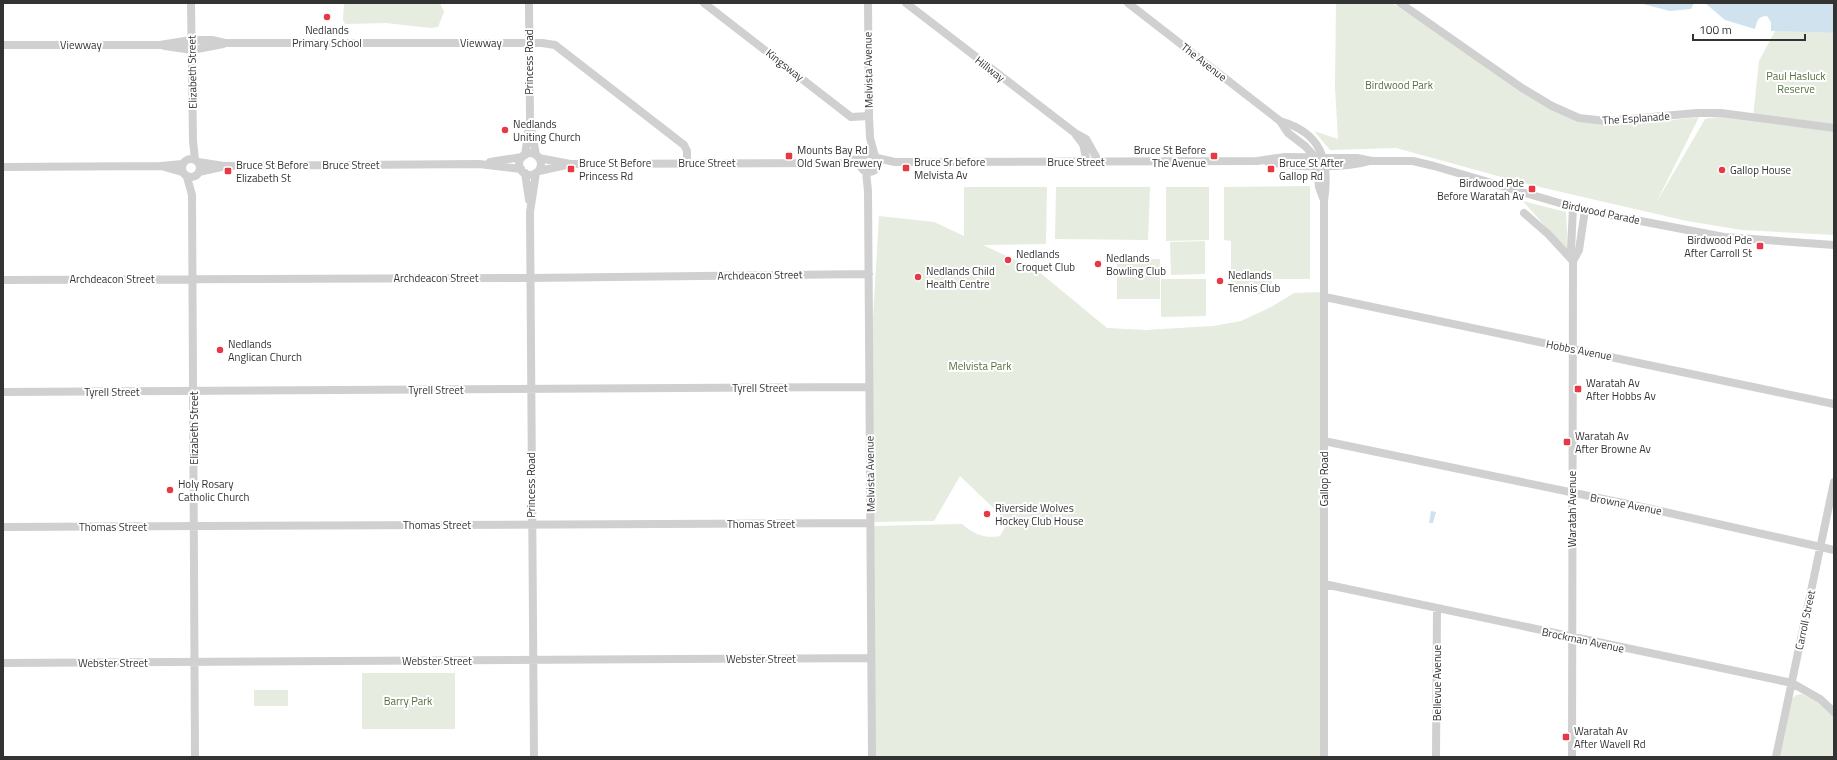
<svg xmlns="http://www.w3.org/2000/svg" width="1837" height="760" viewBox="0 0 1837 760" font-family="'Titillium Web',sans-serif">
  <rect width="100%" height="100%" fill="#fff"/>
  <!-- green -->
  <path fill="#e6ecdf" d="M344 3H440L444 12 438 27 431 28 386 23 345 24 343 20Z
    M1336 3H1392L1550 109 1589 123H1645L1699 117 1656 203 1705 119 1722 116 1834 132V235L1742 230 1687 221 1531 185 1396 148 1330 150 1314 131 1338 139 1335 87Z
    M1775 31 1834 33V126L1753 117 1759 61Z
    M1310 186V279H1272L1271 294H1231V241L1224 240V187Z
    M964 187H1047L1046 244 983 245 1038 271 1107 328 1145 330 1213 326 1241 321 1271 307 1294 293 1323 292 1322 757H874L873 526 962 524C973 534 986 539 1000 536L1008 522 960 476 934 521 871 522 869 387 879 216 934 222 964 236Z
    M1056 187H1150L1148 240 1055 239Z
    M1166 187H1209V240L1166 241Z
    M1523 201 1566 212 1568 252Z
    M1205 241V274L1171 275 1170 242Z
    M1160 259V299H1117V260Z
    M1161 279H1206V316L1161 317Z
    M362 673H455V729H362Z
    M254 690H288V706H254Z
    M1802 694 1816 701 1834 717V757H1780L1792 699 1796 695Z"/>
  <!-- water -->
  <path fill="#cfe2ee" d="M1639 3H1694L1691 9 1670 11Z
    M1705 3H1834V33L1771 31V22L1767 16C1758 16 1757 21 1755 29L1725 20Z
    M1431 511 1436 512 1433 523H1429Z"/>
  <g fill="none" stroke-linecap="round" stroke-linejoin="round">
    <!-- minor -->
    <path stroke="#d0d0d0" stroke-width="8" d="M191 3 193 141 195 160
      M704 3 851 117 869 116
      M868 3 869 116 870 138 875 156
      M906 3 1075 133 1086 139 1099 162
      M1128 3 1280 121 1288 133 1305 146 1316 158 1319 187 1323 198
      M1400 3 1522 88 1552 106 1579 118 1606 121 1697 113H1721L1834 128
      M3 45H160L191 40H212L225 43H542L555 45 684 145 687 151V163
      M165 46 192 50 223 44
      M1280 121C1322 133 1330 161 1324 201V757
      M531 127 536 155
      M1076 135 1083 144 1087 162
      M519 164a11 11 0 1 1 22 0a11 11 0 1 1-22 0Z
      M860 163a9 9 0 1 1 18 0a9 9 0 1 1-18 0Z
      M525 155 530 120 529 3
      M539 158 570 164 844 163 862 157
      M877 158 895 162 1257 161 1285 157 1357 158 1372 161H1413L1434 166 1573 207 1604 214 1724 237 1834 245
      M182 168a9 9 0 1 1 18 0a9 9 0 1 1-18 0Z
      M198 162 224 166 479 164 521 169
      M490 162 522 157
      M1268 162C1297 167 1342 169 1370 161
      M161 166 182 172
      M3 167 161 166 182 164
      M539 171 566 165
      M199 172 221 167
      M866 172 868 191 872 757
      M525 173 529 200
      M187 177 192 195 195 757
      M1524 213 1548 234 1573 261
      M1573 261 1579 250 1585 210
      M3 280 530 278 869 274
      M1325 297 1834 404
      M3 392 869 387
      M1324 441 1647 508 1834 550
      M3 527 870 523
      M1324 584 1792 683 1820 699 1834 712
      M3 663 871 658
      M534 757 530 212 536 173
      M1436 757 1437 609
      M1572 757 1573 261 1571 250 1573 207
      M1776 757 1834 482"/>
  </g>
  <!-- markers -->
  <g fill="#e63946" stroke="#fff" stroke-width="1.5">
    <circle cx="327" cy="17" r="4"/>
    <circle cx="505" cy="130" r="4"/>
    <rect x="785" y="152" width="8" height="8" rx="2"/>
    <rect x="1210" y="152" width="8" height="8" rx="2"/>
    <rect x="902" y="164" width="8" height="8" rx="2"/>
    <rect x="567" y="165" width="8" height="8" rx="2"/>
    <rect x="1267" y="165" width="8" height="8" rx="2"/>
    <circle cx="1722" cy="170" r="4"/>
    <rect x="224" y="167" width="8" height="8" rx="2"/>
    <rect x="1528" y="185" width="8" height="8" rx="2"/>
    <rect x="1756" y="242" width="8" height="8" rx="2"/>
    <circle cx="1008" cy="260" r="4"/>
    <circle cx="1098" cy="264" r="4"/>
    <circle cx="918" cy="277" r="4"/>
    <circle cx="1220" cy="281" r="4"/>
    <circle cx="220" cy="350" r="4"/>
    <rect x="1574" y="385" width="8" height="8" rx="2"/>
    <rect x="1563" y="438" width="8" height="8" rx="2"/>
    <circle cx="170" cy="490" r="4"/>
    <circle cx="987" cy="514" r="4"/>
    <rect x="1562" y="733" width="8" height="8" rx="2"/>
  </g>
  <g text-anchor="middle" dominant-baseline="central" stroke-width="4" stroke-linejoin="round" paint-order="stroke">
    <!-- poi labels -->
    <g font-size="11" fill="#333" stroke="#fff" text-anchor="start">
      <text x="327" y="30" text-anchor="middle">Nedlands<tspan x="327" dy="13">Primary School</tspan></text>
      <text x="513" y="124">Nedlands<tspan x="513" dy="13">Uniting Church</tspan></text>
      <text x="797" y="150">Mounts Bay Rd<tspan x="797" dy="13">Old Swan Brewery</tspan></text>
      <text x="1206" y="150" text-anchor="end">Bruce St Before<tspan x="1206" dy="13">The Avenue</tspan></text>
      <text x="914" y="162">Bruce Sr before<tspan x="914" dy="13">Melvista Av</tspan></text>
      <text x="579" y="163">Bruce St Before<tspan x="579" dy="13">Princess Rd</tspan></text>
      <text x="1279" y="163">Bruce St After<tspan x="1279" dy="13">Gallop Rd</tspan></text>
      <text x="236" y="165">Bruce St Before<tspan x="236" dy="13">Elizabeth St</tspan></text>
      <text x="1730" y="170">Gallop House</text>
      <text x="1524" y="183" text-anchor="end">Birdwood Pde<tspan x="1524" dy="13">Before Waratah Av</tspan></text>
      <text x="1752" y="240" text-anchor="end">Birdwood Pde<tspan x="1752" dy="13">After Carroll St</tspan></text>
      <text x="1016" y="254">Nedlands<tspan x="1016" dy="13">Croquet Club</tspan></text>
      <text x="1106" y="258">Nedlands<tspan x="1106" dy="13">Bowling Club</tspan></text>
      <text x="926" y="271">Nedlands Child<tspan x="926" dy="13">Health Centre</tspan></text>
      <text x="1228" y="275">Nedlands<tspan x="1228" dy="13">Tennis Club</tspan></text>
      <text x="228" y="344">Nedlands<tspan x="228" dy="13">Anglican Church</tspan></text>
      <text x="1586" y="383">Waratah Av<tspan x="1586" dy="13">After Hobbs Av</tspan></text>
      <text x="1575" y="436">Waratah Av<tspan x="1575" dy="13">After Browne Av</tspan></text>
      <text x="178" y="484">Holy Rosary<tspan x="178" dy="13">Catholic Church</tspan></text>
      <text x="995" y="508">Riverside Wolves<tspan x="995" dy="13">Hockey Club House</tspan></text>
      <text x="1574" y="731">Waratah Av<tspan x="1574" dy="13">After Wavell Rd</tspan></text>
    </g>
    <!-- street labels -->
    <g font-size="11" fill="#333" stroke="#fff">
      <text x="481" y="43">Viewway</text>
      <text x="81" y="45">Viewway</text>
      <text transform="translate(529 62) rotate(-90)">Princess Road</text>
      <text transform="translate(1204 62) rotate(38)">The Avenue</text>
      <text transform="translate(785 65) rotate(38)">Kingsway</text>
      <text transform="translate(990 69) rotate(38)">Hillway</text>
      <text transform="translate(868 70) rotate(-91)">Melvista Avenue</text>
      <text transform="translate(192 72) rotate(-91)">Elizabeth Street</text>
      <text transform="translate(1636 118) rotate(-4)">The Esplanade</text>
      <text x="1076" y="162">Bruce Street</text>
      <text x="707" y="163">Bruce Street</text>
      <text x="351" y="165">Bruce Street</text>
      <text transform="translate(1601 212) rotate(12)">Birdwood Parade</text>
      <text transform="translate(760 275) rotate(-1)">Archdeacon Street</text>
      <text x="436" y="278">Archdeacon Street</text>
      <text x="112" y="279">Archdeacon Street</text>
      <text transform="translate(1579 350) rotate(11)">Hobbs Avenue</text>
      <text x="760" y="388">Tyrell Street</text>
      <text x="436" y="390">Tyrell Street</text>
      <text x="112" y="392">Tyrell Street</text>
      <text transform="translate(194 428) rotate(-90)">Elizabeth Street</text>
      <text transform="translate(870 474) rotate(-91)">Melvista Avenue</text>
      <text transform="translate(1324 479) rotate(-90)">Gallop Road</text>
      <text transform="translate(531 485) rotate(-90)">Princess Road</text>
      <text transform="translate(1626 504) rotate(11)">Browne Avenue</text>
      <text transform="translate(1572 509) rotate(-90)">Waratah Avenue</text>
      <text x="761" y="524">Thomas Street</text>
      <text x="437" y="525">Thomas Street</text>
      <text x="113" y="527">Thomas Street</text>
      <text transform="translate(1805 620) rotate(-78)">Carroll Street</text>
      <text transform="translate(1583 640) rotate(12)">Brockman Avenue</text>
      <text x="761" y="659">Webster Street</text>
      <text x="437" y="661">Webster Street</text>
      <text x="113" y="663">Webster Street</text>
      <text transform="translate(1437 683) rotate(-90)">Bellevue Avenue</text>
    </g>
    <!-- park labels -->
    <g font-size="11" fill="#56703f" stroke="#fff">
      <text x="1796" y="76">Paul Hasluck<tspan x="1796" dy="13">Reserve</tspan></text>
      <text x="1399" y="85">Birdwood Park</text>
      <text x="980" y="366">Melvista Park</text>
      <text x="408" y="701">Barry Park</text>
    </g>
  </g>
  <!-- border -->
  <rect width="1837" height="760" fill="none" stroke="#333333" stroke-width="8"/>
  <!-- scale -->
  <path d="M1693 34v6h112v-6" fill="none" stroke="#333333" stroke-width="2"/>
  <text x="1699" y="34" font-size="12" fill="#333333" stroke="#ffffff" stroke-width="3" paint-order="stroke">100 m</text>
</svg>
